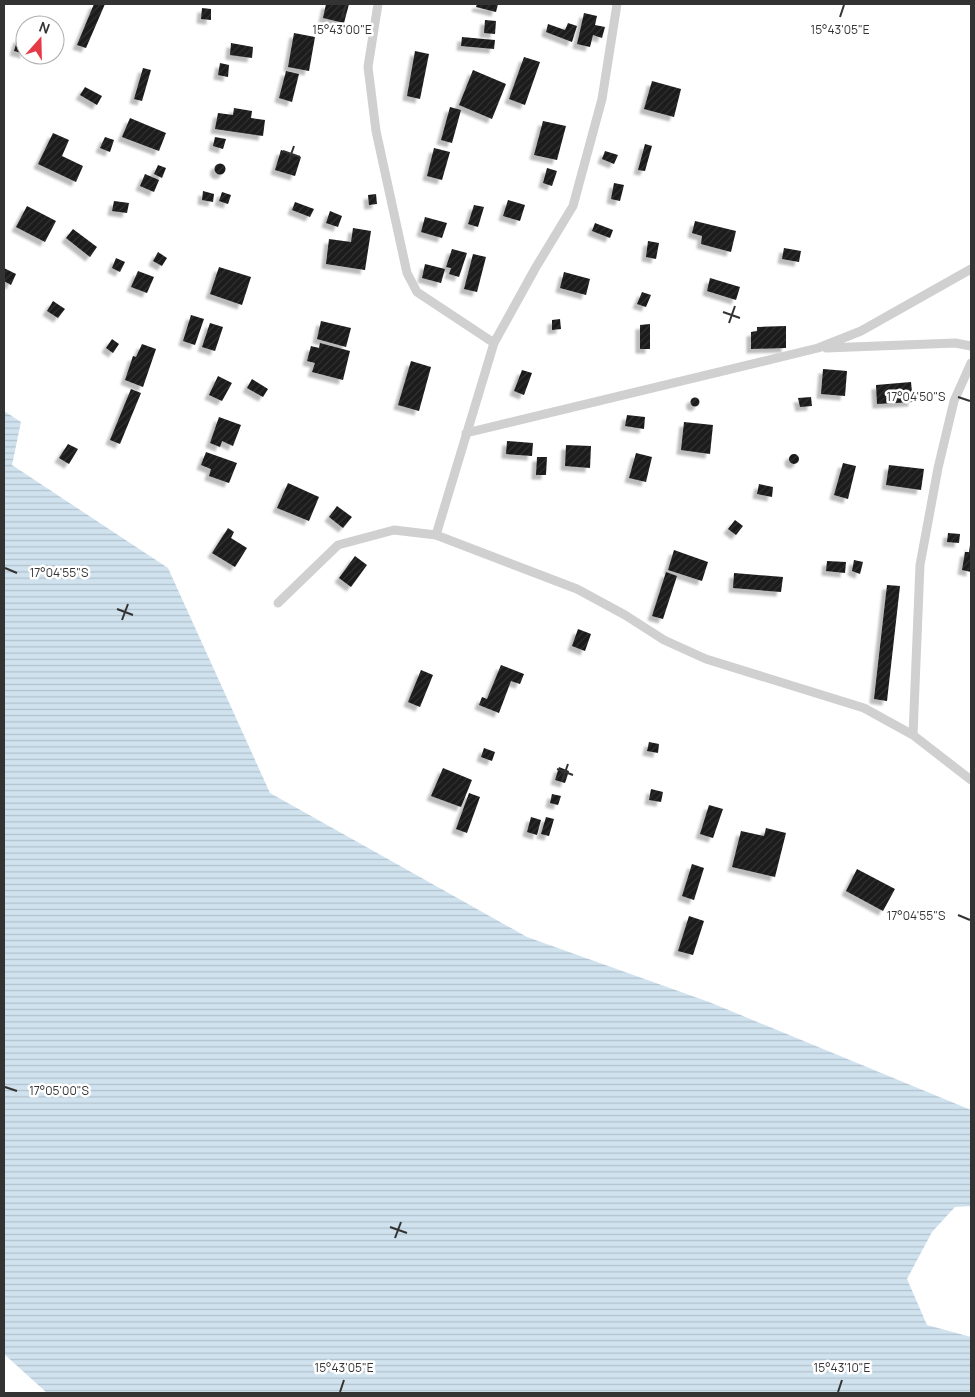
<svg xmlns="http://www.w3.org/2000/svg" width="975" height="1397" viewBox="0 0 975 1397" font-family="Manrope,sans-serif">
  <defs>
    <pattern id="water-rules" width="6" height="5" patternUnits="userSpaceOnUse" patternTransform="scale(1.25)"><rect width="6" height="5" fill="#cfe2ee"/><path d="M0 2.5h6" fill="none" stroke="#b2c2cd"/></pattern>
    <pattern id="building-hatch" width="6" height="6" patternUnits="userSpaceOnUse" patternTransform="scale(1.25)"><rect width="6" height="6" fill="#1a1a1a"/><path d="M-1 1l2-2M0 6l6-6M5 7l2-2" fill="none" stroke="#333"/></pattern>
    <filter id="shadow"><feDropShadow dx="-4.5" dy="4.5" stdDeviation="1" flood-color="#0004"/></filter>
  </defs>
  <rect width="100%" height="100%" fill="#fff"/>
  <!-- water -->
  <path fill="url(#water-rules)" d="M4 411 21 422 12 465 168 568 270 793 527 937 709 1002 971 1110V1206L955 1207 932 1232 907 1279 927 1325 971 1337V1393H47L4 1354Z"/>
  <!-- building -->
  <path fill="url(#building-hatch)" filter="url(#shadow)" d="M94 4H105L86 48 77 45Z
    M326 4H349L344 23 323 18Z
    M477 4H498L496 12 476 7Z
    M202 8 211 9V20L201 19Z
    M584 13 597 16 595 25 605 27 602 38 593 35 590 47 577 44Z
    M485 20 496 21 495 34 484 33Z
    M568 23 577 26 572 42 546 32 548 24 565 30Z
    M294 33 315 37 309 71 288 67Z
    M462 37 495 40 494 49 461 46Z
    M18 38 25 40V54L14 51Z
    M231 43 253 47 252 58 230 55Z
    M415 51 429 54 420 99 407 96Z
    M524 57 540 62 525 105 509 99Z
    M220 63 229 65 228 77 218 75Z
    M143 68 151 70 142 101 134 99Z
    M473 70 506 84 492 119 459 105Z
    M286 71 299 74 292 102 279 98Z
    M652 81 681 89 674 117 644 109Z
    M85 87 102 96 97 105 80 95Z
    M450 107 461 110 452 143 441 140Z
    M234 108 252 111 251 118 265 120 263 136 215 129 218 113 233 115Z
    M130 118 166 133 159 151 122 137Z
    M543 121 566 126 557 160 534 155Z
    M53 133 69 140 62 156 83 166 76 182 38 164Z
    M105 137 114 140 110 152 100 148Z
    M215 137 226 139 223 149 213 146Z
    M645 144 652 146 645 171 638 170Z
    M434 148 450 152 442 180 427 176Z
    M281 150 301 157 295 176 275 170Z
    M605 151 618 155 614 164 602 159Z
    M214.5 169a5.5 5.5 0 1 1 11 0a5.5 5.5 0 1 1-11 0Z
    M158 165 166 168 162 178 154 174Z
    M547 168 557 171 552 186 543 183Z
    M145 174 159 180 154 192 140 186Z
    M614 183 624 185 620 201 611 199Z
    M203 191 214 194 213 202 202 200Z
    M222 192 231 195 228 204 219 201Z
    M376 194 377 204 369 205 368 195Z
    M508 200 525 205 520 221 503 216Z
    M114 201 129 203 127 213 112 211Z
    M295 202 314 209 310 217 292 210Z
    M474 205 484 207 478 227 468 224Z
    M27 206 56 221 45 242 16 227Z
    M330 211 342 216 338 227 326 223Z
    M425 217 447 223 442 238 421 232Z
    M695 221 736 231 731 252 701 244 702 236 692 233Z
    M595 223 613 230 610 238 592 231Z
    M353 228 371 231 365 270 326 264 329 239 351 242Z
    M73 229 97 247 90 257 66 238Z
    M648 241 659 243 656 259 646 257Z
    M784 248 801 251 799 262 782 259Z
    M452 249 467 253 459 277 449 274 451 268 446 267Z
    M158 252 167 258 162 266 153 261Z
    M473 254 486 257 477 292 464 289Z
    M116 258 125 262 120 272 112 268Z
    M425 264 445 269 441 283 422 278Z
    M219 267 251 277 242 305 210 294Z
    M4 268 16 274 11 285 4 281Z
    M138 271 154 277 147 293 131 287Z
    M564 272 590 279 586 295 560 288Z
    M710 278 740 287 736 300 707 291Z
    M642 292 651 295 646 307 637 304Z
    M53 301 65 309 58 318 47 311Z
    M191 315 204 319 195 345 183 341Z
    M560 319 561 329 552 330V320Z
    M321 321 351 328 346 347 317 339Z
    M210 323 223 327 215 351 202 347Z
    M650 324V349H640V325Z
    M786 326V348L751 349V332L757 331V327Z
    M112 339 119 344 113 353 106 348Z
    M320 343 350 351 343 380 312 372 315 363 307 361 311 346 319 348Z
    M142 344 156 349 143 387 125 380 133 356 136 357Z
    M411 361 431 367 419 411 398 405Z
    M823 369 847 371 845 396 821 394Z
    M522 370 532 373 524 395 514 391Z
    M218 376 232 383 222 401 209 395Z
    M252 379 268 389 263 397 247 388Z
    M911 382 913 402 877 404 876 385Z
    M131 389 141 393 120 444 110 440Z
    M811 397 812 406 800 407 798 398Z
    M690.5 402a4.5 4.5 0 1 1 9 0a4.5 4.5 0 1 1-9 0Z
    M627 415 645 417 644 429 625 426Z
    M219 417 241 425 233 446 222 441 220 447 210 443Z
    M684 422 713 425 710 454 681 450Z
    M507 441 533 443 532 456 506 454Z
    M68 444 78 449 69 464 59 458Z
    M566 445 591 446 590 468 565 466Z
    M206 452 237 463 229 483 209 476 211 469 201 465Z
    M636 453 652 457 646 482 629 478Z
    M789 459a5 5 0 1 1 10 0a5 5 0 1 1-10 0Z
    M537 457H547L546 475H536Z
    M843 463 856 466 848 499 834 495Z
    M889 465 924 469 921 490 886 485Z
    M288 483 319 497 309 521 277 508Z
    M759 484 773 487 772 497 757 494Z
    M337 506 352 517 343 528 329 517Z
    M735 520 743 526 736 535 728 529Z
    M228 528 234 532 231 538 247 548 235 567 212 553Z
    M948 533 960 534 959 543 947 542Z
    M970 545 971 546V572L962 570 965 552H969Z
    M674 550 708 562 702 581 668 570Z
    M355 556 367 565 351 587 339 578Z
    M854 560 863 562 860 574 852 571Z
    M827 561 846 562 845 573 826 571Z
    M666 572 677 576 663 619 652 616Z
    M734 573 783 577 781 592 733 588Z
    M887 585 900 586 887 701 874 699Z
    M578 629 591 634 585 651 572 646Z
    M501 665 524 674 520 684 511 681 499 713 479 705 482 697 487 699Z
    M421 670 433 675 420 707 408 702Z
    M649 742 659 744 658 753 647 751Z
    M484 748 495 752 492 761 481 757Z
    M559 767 569 771 565 783 555 780Z
    M443 768 472 780 461 807 431 796Z
    M651 789 663 792 661 802 649 800Z
    M469 793 480 797 467 833 456 829Z
    M552 794 561 796 558 805 550 803Z
    M709 805 723 809 713 838 700 834Z
    M531 817 541 820 537 835 527 832Z
    M546 817 554 819 549 836 541 834Z
    M766 828 786 833 775 877 732 867 741 831 764 836Z
    M692 864 704 868 694 900 682 896Z
    M857 869 895 889 883 911 846 891Z
    M689 916 704 921 693 955 678 951Z"/>
  <g fill="none" stroke-linecap="round" stroke-linejoin="round">
    <!-- lane -->
    <path stroke="#d0d0d0" stroke-width="9" d="M378 4 368 67 376 131 407 273 417 292 494 343
      M826 348 955 343 971 346
      M466 433 818 348 861 331 971 269
      M436 535 494 343 536 267 573 206 602 99 617 4
      M278 603 338 545 394 530 436 535 577 589 625 615 664 640 706 659 864 708 913 735 971 780
      M913 735 920 565 938 468 954 401 971 363"/>
  </g>
  <!-- ticks -->
  <path fill="none" stroke="#333" stroke-width="2" d="M342 17 346 5M840 17 844 5M283 151 300 157M288 163 294 146M723 312 740 318M729 323 735 306M958 397 970 401M5 568 17 573M117 609 133 615M122 620 128 604M557 769 573 775M562 781 568 764M958 915 970 920M5 1087 17 1091M390 1227 407 1233M395 1238 401 1222M340 1392 344 1380M838 1392 842 1380"/>
  <g font-size="12" text-anchor="middle" fill="#333" stroke="#fff" stroke-width="5" stroke-linejoin="round" paint-order="stroke">
    <text x="342" y="34">15°43'00"E</text>
    <text x="840" y="34">15°43'05"E</text>
    <text x="916" y="401">17°04'50"S</text>
    <text x="59" y="577">17°04'55"S</text>
    <text x="916" y="920">17°04'55"S</text>
    <text x="59" y="1095">17°05'00"S</text>
    <text x="344" y="1372">15°43'05"E</text>
    <text x="842" y="1372">15°43'10"E</text>
  </g>
  <!-- border -->
  <rect width="975" height="1397" fill="none" stroke="#333333" stroke-width="10"/>
  <!-- north arrow -->
  <g transform="translate(40 40) rotate(20)"><circle r="24" fill="#ffffff" stroke="#adadad"/>
  <path d="M0-4L9 19L0 12L-9 19Z" fill="#e63946"/>
  <text y="-8" font-size="14" font-weight="bold" text-anchor="middle" fill="#333333">N</text>
  </g>
</svg>
